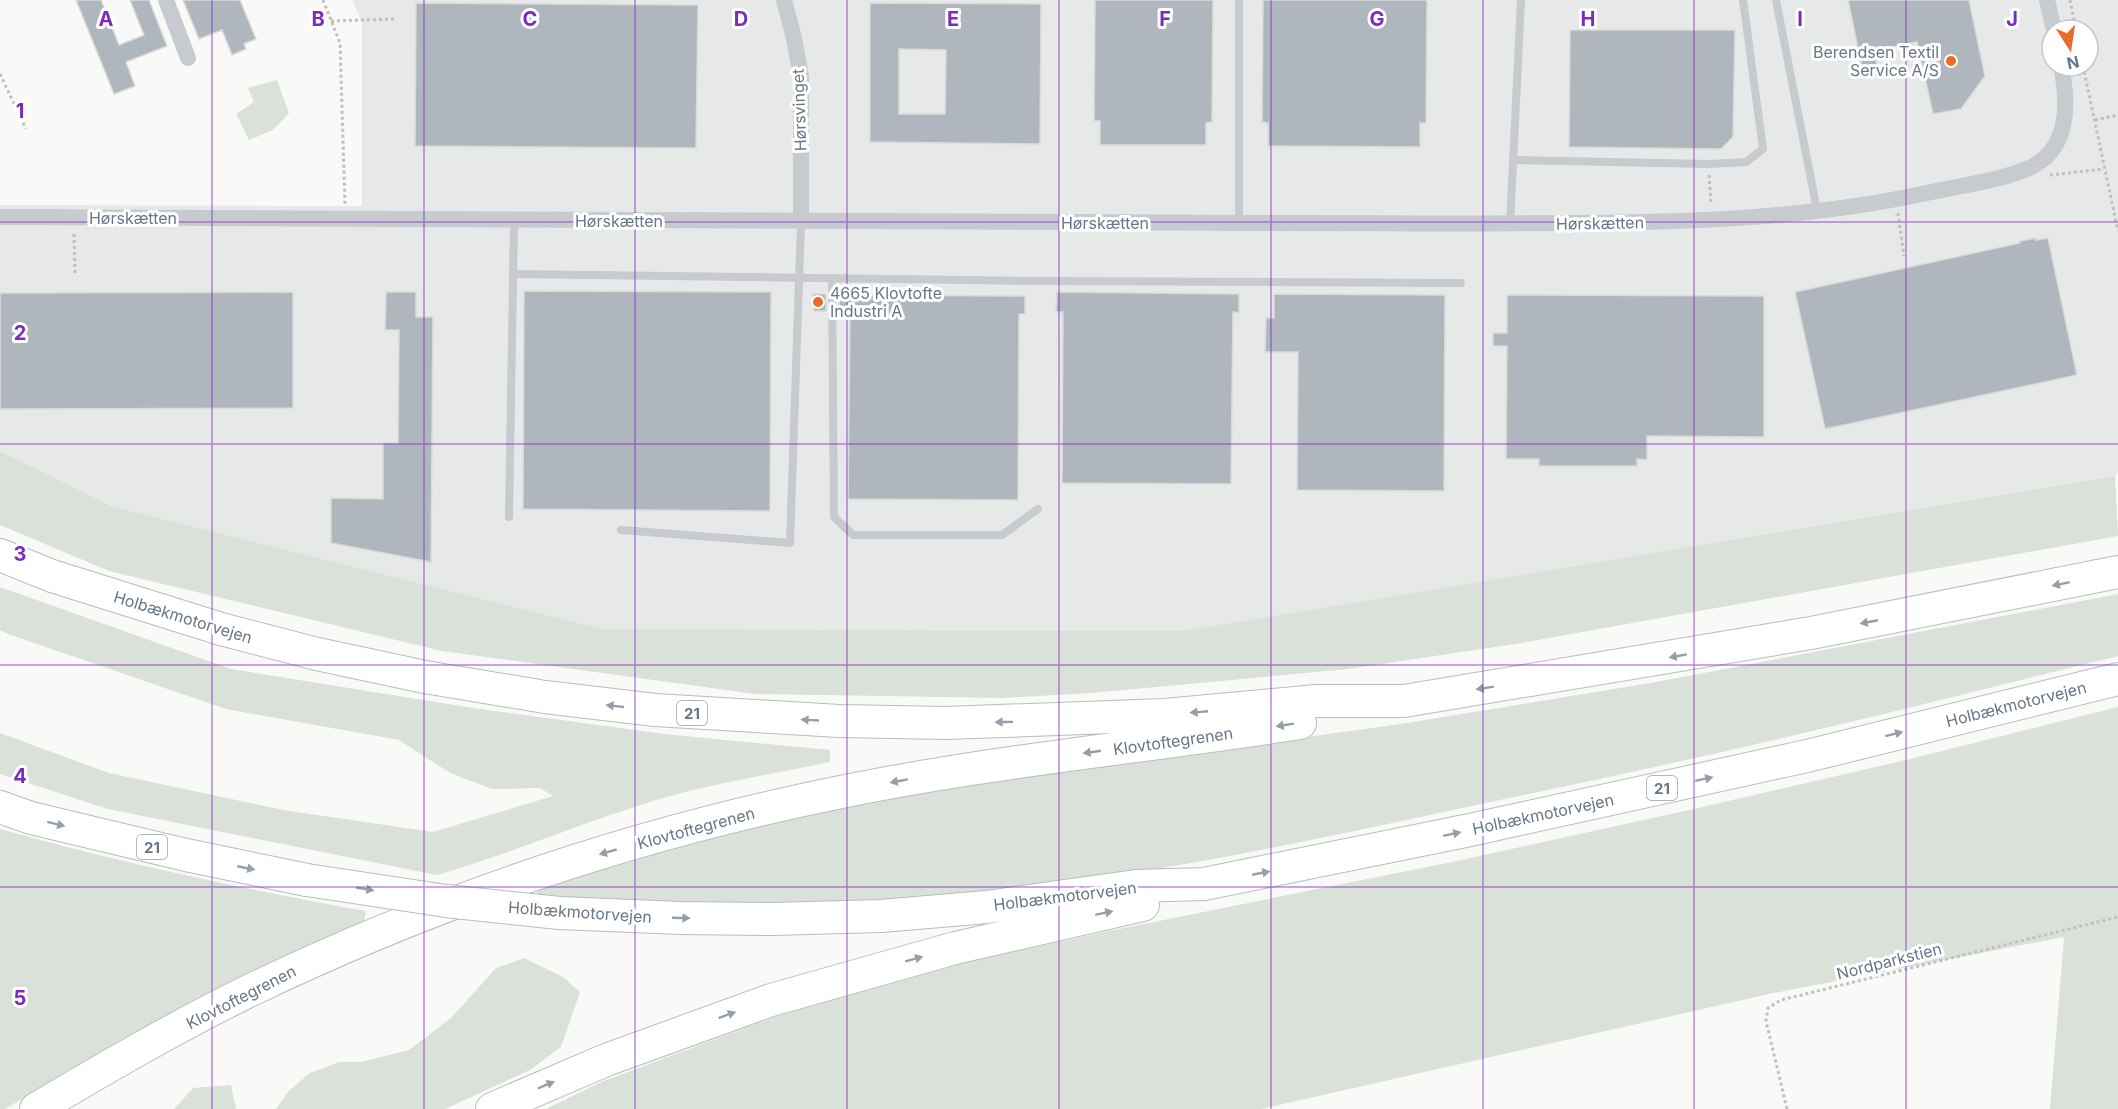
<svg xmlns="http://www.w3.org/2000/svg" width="2118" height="1109" viewBox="0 0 2118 1109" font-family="Inter,sans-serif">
  <rect width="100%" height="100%" fill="#f9f9f7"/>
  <!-- built -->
  <path fill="#e7e8e8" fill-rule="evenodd" d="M352 0H2118V472L2115 476 1181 631 603 629 111 506 0 451V205L362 206V22ZM2052 30H2088V66H2052Z"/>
  <!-- green -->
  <path fill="#dae1d8" d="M277 80 289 113 273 130 249 140 236 114 254 102 248 88Z
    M0 451 111 506 603 629 1181 631 2115 476 2118 536 1515 644 1348 669 1092 693 1002 698 755 694 442 651 109 571 0 525Z
    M0 587 231 669 473 708 664 734 830 750V762C779 773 725 781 674 795 594 817 517 852 437 875L108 809 0 774V733L109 773 283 810 433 832 553 796 540 788 492 789 450 773 399 740 226 709 8 634 0 630Z
    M2118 594V656C2000 685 1883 715 1765 742 1671 764 1576 784 1481 804 1327 837 1170 872 1013 889 855 906 696 911 538 895L535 890 689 843 822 810 995 780 1401 724 1651 683Z
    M2118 707V1109H2050L2064 937 1769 994 1261 1109H546L601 1082 858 986 1109 931 1457 861 1698 808 1906 760Z
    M0 829C122 863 242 889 366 911L364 922C240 976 121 1039 5 1109H0Z
    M524 958 563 977 580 992 561 1047 530 1070 445 1109H276L288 1092 310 1073 339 1062H361L409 1050 452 1017 496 968Z
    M231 1085 236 1109H174L193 1088Z"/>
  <!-- building -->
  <path fill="#b0b6bd" stroke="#dbdbd9" stroke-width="1.5" fill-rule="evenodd" d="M76 0H101L119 45 144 35 130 0H149L167 46 126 62 135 86 114 94Z
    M183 0H240L256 39 244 44 246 49 232 55 222 30 199 39Z
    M1095 0H1213L1212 122 1206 123V145H1100V121H1094Z
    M1263 0H1427L1426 123H1420V147L1268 146V123L1262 122Z
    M1848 0H1969L1985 76 1961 109 1933 114 1917 42 1874 51 1878 70 1863 73Z
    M416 3 698 5 696 148 415 146Z
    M870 3 1041 4 1040 144 870 142ZM899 49 946 50 945 114H899Z
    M1570 30H1735L1733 137 1721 149 1569 147Z
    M2036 238V240L2048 238 2077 375 1825 429 1795 292 2020 243V241Z
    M524 291 771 292 770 511 523 509Z
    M293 292V408L0 409V293Z
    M386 292H416V317H433L431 562 331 543V498L383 499V443H398L399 330H385Z
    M1057 292 1239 294V313L1233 312 1231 484 1062 483 1063 312H1056Z
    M813 294H826V311H814Z
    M1274 294 1445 295 1444 491 1297 490 1298 352H1265L1266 318H1274Z
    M839 295 1025 296V314H1019L1018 500 848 499 850 312 839 310Z
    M1507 295 1764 296V437L1647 436V460L1637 459V466H1539V459H1506L1507 346H1493V333H1507Z"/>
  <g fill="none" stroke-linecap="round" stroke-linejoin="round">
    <defs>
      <path id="highway" d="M0 555 52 576 221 629 317 654 425 677 545 697 655 710 839 721 946 723 1165 715 1316 701H1404L1811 633 2118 572
        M0 807 31 818 186 855 307 880
        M559 913 680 918 773 919 881 916 987 907 1136 886 1204 884 1470 830 1807 756 2118 679
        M36 1109C107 1067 179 1025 253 989 438 900 635 834 836 793 990 761 1146 747 1300 723
        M492 1109 606 1060 771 1000 955 948 1143 905"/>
    </defs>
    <!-- highway casing -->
    <use href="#highway" stroke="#b9bcc0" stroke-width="34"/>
    <!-- path -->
    <path stroke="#bec1c4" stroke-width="3" stroke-dasharray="3 3" stroke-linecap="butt" d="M323 0 340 43 345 205
      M2070 0 2076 30
      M331 21 394 19
      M2083 66 2118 231
      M0 74 26 129
      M2095 120 2118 115
      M1709 175 1711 204
      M2050 175 2104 169
      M1898 213 1904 256
      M74 234 75 274
      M1787 1109 1766 1021 1768 1008 1781 1000 2118 917"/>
    <!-- lane -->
    <path stroke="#c7cace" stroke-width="8" d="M1776 0 1817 210
      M1513 160 1709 164 1746 162 1763 149 1743 0
      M1239 223V0
      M1510 224 1521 0
      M513 274 1042 281 1461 283
      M832 278 834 517 853 535H1002L1038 509
      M509 517 514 220
      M621 530 790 543 801 222"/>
    <!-- street -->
    <path stroke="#c7cace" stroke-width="16" d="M166 0 188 58
      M784 0 794 38 801 77V222
      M2047 0 2054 30
      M0 217C425 220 850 222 1276 223 1376 223 1477 224 1578 223 1693 222 1810 218 1922 194 1954 187 1998 181 2027 169 2070 151 2069 104 2061 66"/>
    <!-- highway -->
    <use href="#highway" stroke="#fff" stroke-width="32"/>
    <defs>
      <path id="highway-bridge" d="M307 880 446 901 559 913"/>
    </defs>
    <!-- highway-bridge casing -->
    <use href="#highway-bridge" stroke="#b9bcc0" stroke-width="34" stroke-linecap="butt"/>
    <!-- highway-bridge -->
    <use href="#highway-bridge" stroke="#fff" stroke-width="32"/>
  </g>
  <!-- one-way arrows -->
  <defs><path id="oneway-solid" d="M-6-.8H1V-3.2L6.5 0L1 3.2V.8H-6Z" transform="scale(1.5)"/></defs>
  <g fill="#959fac">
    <use href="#oneway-solid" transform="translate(2061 584) rotate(168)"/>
    <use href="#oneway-solid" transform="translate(1869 622) rotate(169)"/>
    <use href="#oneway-solid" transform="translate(1678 656) rotate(170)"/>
    <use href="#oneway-solid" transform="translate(1485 688) rotate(171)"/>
    <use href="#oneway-solid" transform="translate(615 706) rotate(-174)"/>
    <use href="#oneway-solid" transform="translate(1199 712) rotate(175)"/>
    <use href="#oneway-solid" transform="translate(810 720) rotate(-177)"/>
    <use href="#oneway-solid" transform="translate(1004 722) rotate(179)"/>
    <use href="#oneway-solid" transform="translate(1285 725) rotate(171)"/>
    <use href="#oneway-solid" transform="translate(1894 734) rotate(-14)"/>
    <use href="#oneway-solid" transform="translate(1092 752) rotate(172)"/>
    <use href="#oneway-solid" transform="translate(1704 779) rotate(-12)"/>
    <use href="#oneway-solid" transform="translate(899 781) rotate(170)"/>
    <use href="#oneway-solid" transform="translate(56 824) rotate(14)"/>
    <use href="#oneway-solid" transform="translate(1452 834) rotate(-12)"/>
    <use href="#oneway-solid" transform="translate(608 852) rotate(164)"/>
    <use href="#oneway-solid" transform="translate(246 868) rotate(11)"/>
    <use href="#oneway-solid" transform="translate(1261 873) rotate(-11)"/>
    <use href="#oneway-solid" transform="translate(365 889) rotate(9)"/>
    <use href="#oneway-solid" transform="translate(1104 913) rotate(-12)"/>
    <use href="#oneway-solid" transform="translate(681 918) rotate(2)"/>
    <use href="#oneway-solid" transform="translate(914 959) rotate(-15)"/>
    <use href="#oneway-solid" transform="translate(727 1015) rotate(-20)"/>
    <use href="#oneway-solid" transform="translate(546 1085) rotate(-23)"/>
  </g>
  <!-- grid -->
  <path fill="none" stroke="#7b2cbf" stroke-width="1.5" stroke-opacity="0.55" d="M212 0V1109M424 0V1109M635 0V1109M847 0V1109M1059 0V1109M1271 0V1109M1483 0V1109M1694 0V1109M1906 0V1109M0 222H2118M0 444H2118M0 665H2118M0 887H2118"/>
  <!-- markers -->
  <g fill="#e86b28" stroke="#fff" stroke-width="2">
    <circle cx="1951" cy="61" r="6"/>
    <circle cx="818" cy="302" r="6"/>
  </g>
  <g text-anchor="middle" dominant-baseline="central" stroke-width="6" stroke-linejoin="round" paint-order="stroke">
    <!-- shield labels -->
    <g fill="#fff" stroke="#959fac" stroke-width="1.5">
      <rect x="677" y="701" width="30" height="24" rx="4.5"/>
      <rect x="1647" y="776" width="30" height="24" rx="4.5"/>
      <rect x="137" y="835" width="30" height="24" rx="4.5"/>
    </g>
    <g font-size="15" font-weight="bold" fill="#677688">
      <text x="692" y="713">21</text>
      <text x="1662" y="788">21</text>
      <text x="152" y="847">21</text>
    </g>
    <!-- poi labels -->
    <g font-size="16" fill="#677688" stroke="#fff" text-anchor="end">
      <text x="1939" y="52">Berendsen Textil<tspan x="1939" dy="18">Service A/S</tspan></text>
      <text x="830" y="293" text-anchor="start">4665 Klovtofte<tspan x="830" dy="18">Industri A</tspan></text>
    </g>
    <!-- street labels -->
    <g font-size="16" fill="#677688" stroke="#fff">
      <text transform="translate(799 110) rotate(-92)">Hørsvinget</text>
      <text x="133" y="218">Hørskætten</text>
      <text x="619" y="221">Hørskætten</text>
      <text x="1105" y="223">Hørskætten</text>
      <text transform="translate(1600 223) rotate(-1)">Hørskætten</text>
      <text transform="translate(183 617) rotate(17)">Holbækmotorvejen</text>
      <text transform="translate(2016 704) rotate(-14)">Holbækmotorvejen</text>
      <text transform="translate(1173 741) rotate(-8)">Klovtoftegrenen</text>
      <text transform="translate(1543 814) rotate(-12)">Holbækmotorvejen</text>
      <text transform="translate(696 828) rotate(-15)">Klovtoftegrenen</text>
      <text transform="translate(1065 896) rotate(-7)">Holbækmotorvejen</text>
      <text transform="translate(580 912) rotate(4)">Holbækmotorvejen</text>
      <text transform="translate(1889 961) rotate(-14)">Nordparkstien</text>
      <text transform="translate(241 997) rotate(-27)">Klovtoftegrenen</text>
    </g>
  </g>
  <g font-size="20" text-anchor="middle" font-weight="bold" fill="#7b2cbf" stroke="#fff" stroke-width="6" stroke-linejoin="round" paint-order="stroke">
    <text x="106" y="26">A</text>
    <text x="318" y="26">B</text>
    <text x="530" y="26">C</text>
    <text x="741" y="26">D</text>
    <text x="953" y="26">E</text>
    <text x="1165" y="26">F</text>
    <text x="1377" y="26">G</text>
    <text x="1588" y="26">H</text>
    <text x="1800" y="26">I</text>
    <text x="2012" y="26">J</text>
    <text x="20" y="118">1</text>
    <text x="20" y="340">2</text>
    <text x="20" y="561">3</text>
    <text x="20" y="783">4</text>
    <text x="20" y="1005">5</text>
  </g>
  <!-- north arrow -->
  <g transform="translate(2070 48) rotate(168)"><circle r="28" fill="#ffffff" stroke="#c2c8cf" stroke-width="1.5"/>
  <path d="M0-4.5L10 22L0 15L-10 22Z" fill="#e86b28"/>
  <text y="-9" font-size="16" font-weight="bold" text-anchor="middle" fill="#677688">N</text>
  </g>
</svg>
